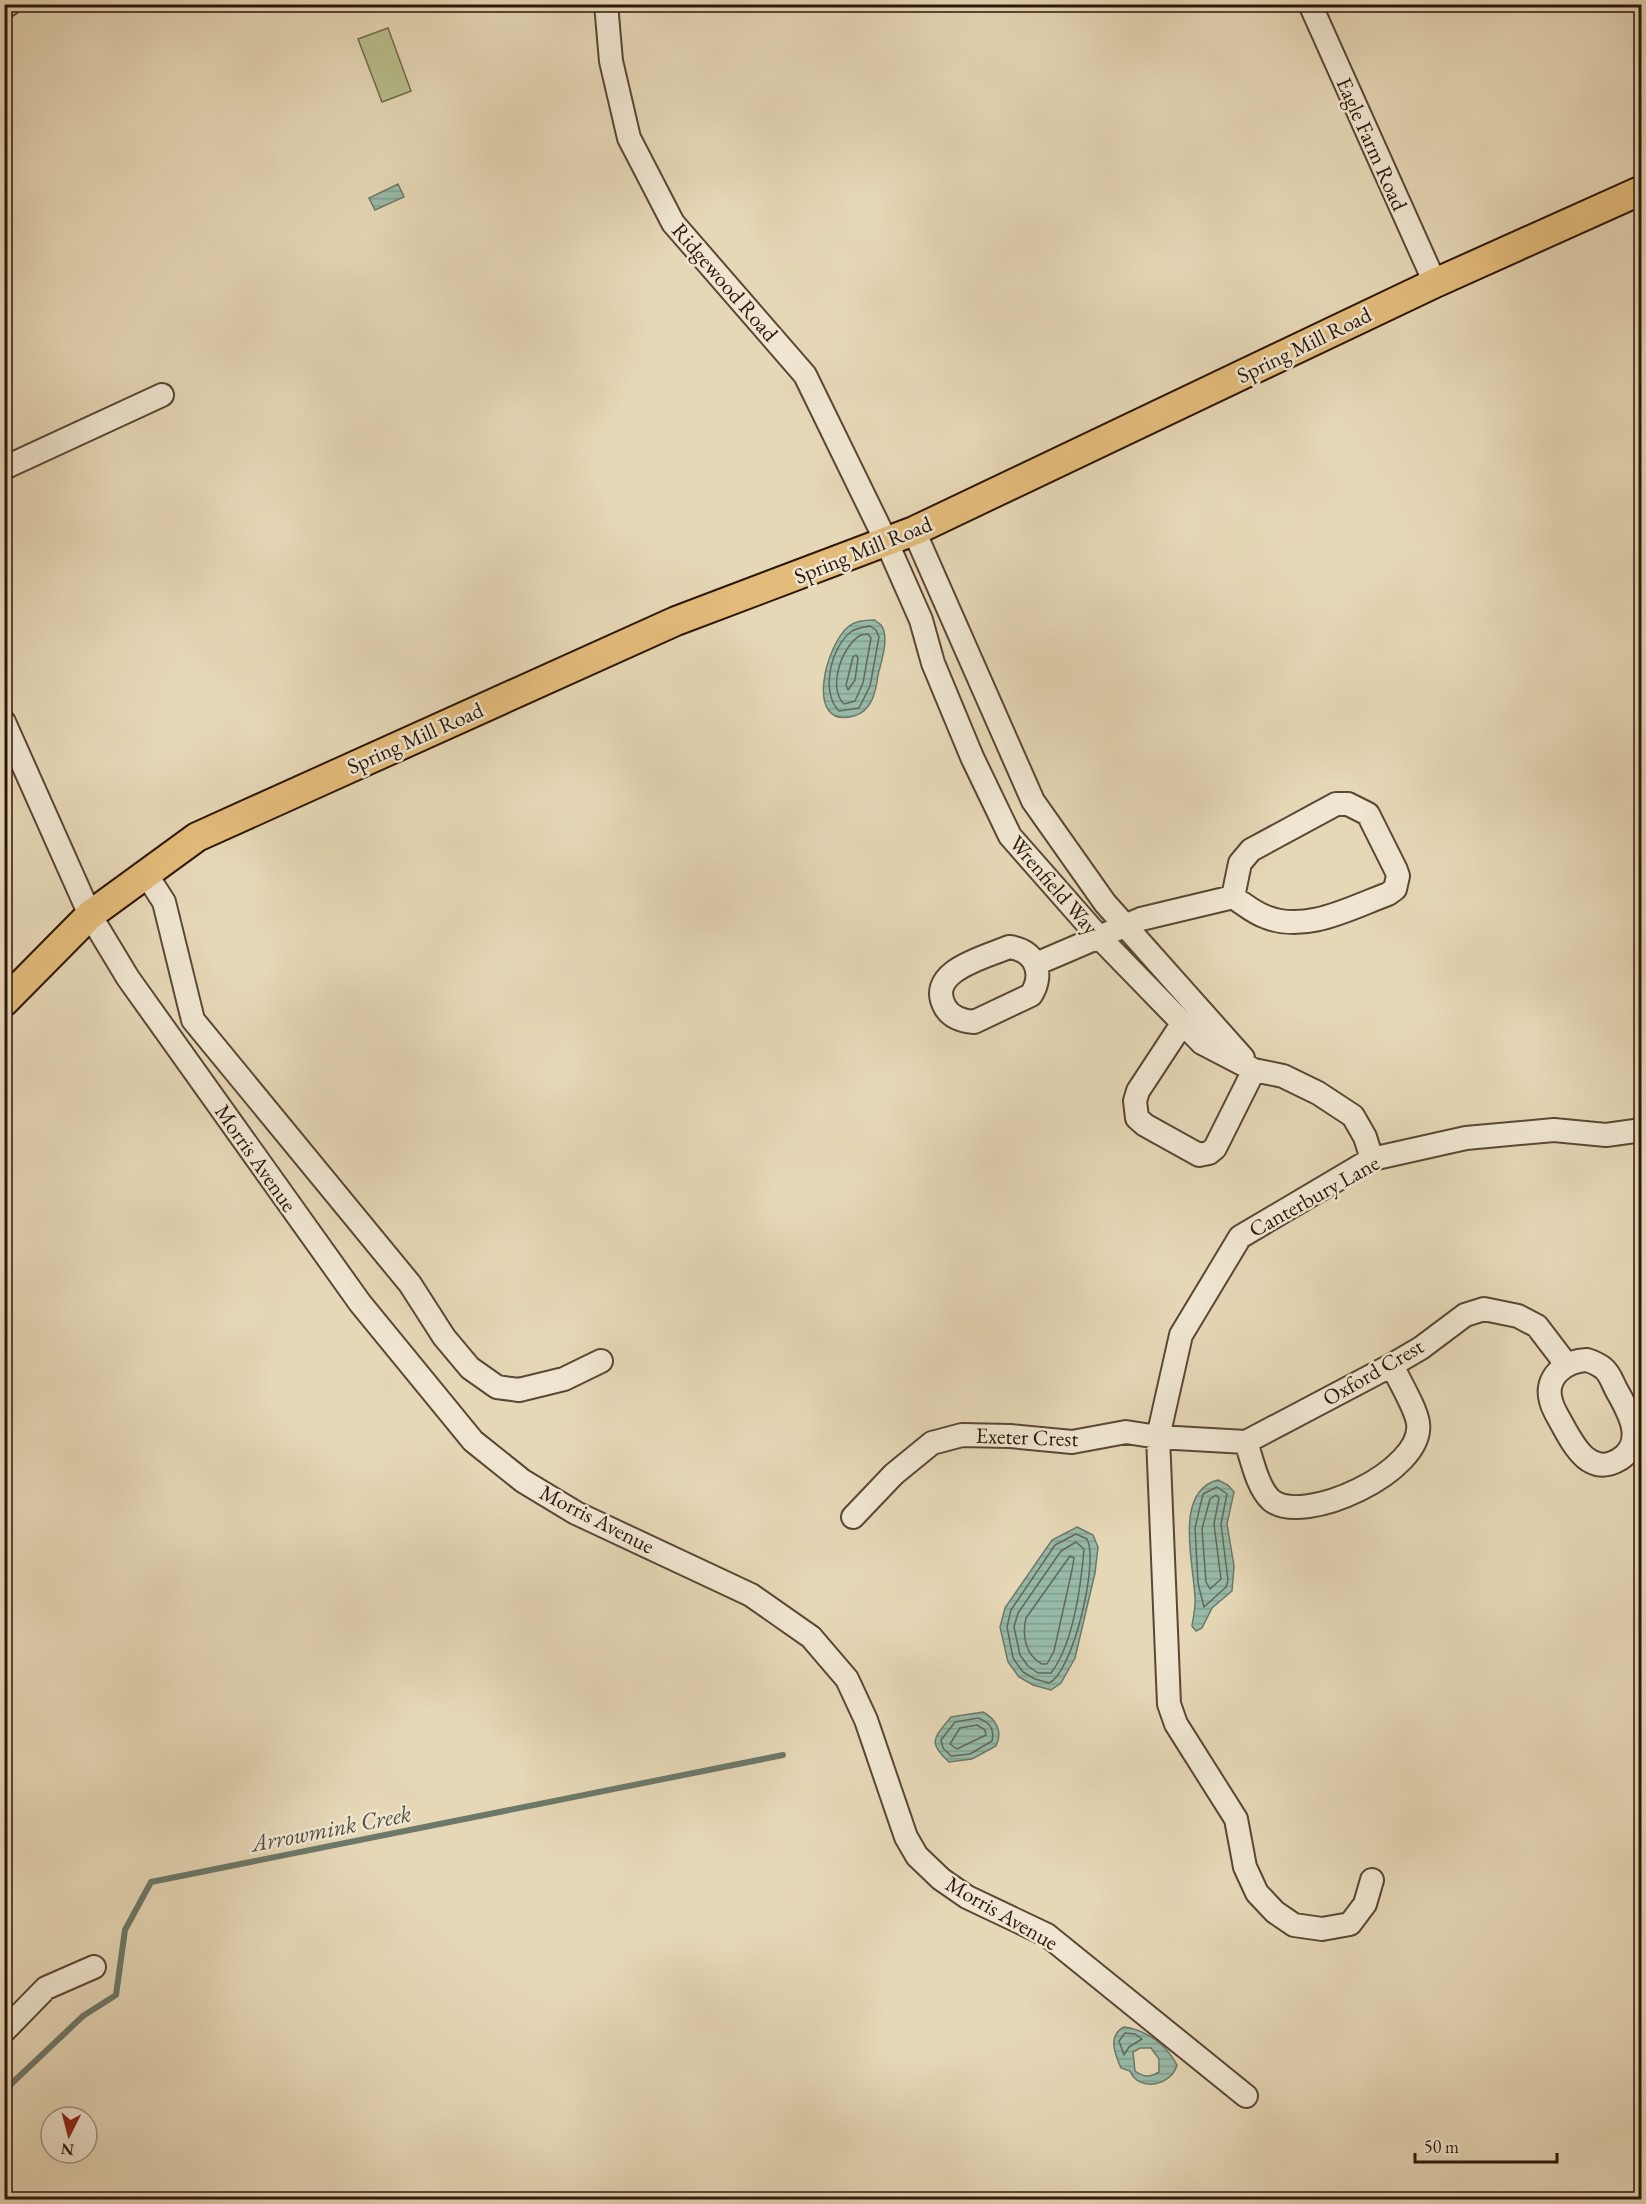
<svg xmlns="http://www.w3.org/2000/svg" width="1646" height="2204" viewBox="0 0 1646 2204" font-family="'EB Garamond',serif">
  <defs>
    <pattern id="water-rules" width="6" height="5" patternUnits="userSpaceOnUse" patternTransform="scale(1.5)"><rect width="6" height="5" fill="#97baa8"/><path d="M0 2.5h6" fill="none" stroke="#829f8f"/></pattern>
  </defs>
  <rect width="100%" height="100%" fill="#e6d7b6"/>
  <filter id="stains"><feTurbulence type="fractalNoise" baseFrequency=".00333" numOctaves="4"/><feColorMatrix values="0 0 0 0 .2 0 0 0 0 .09 0 0 0 0 .02 0 0 0 .5 -.17"/></filter>
  <radialGradient id="worn" r=".72"><stop offset=".6" stop-color="#630" stop-opacity="0"/><stop offset="1" stop-color="#630" stop-opacity=".3"/></radialGradient>
  <!-- garden -->
  <path fill="#b7be8c" stroke="#726a4b" stroke-width="1.5" d="M388 28 411 91 382 102 358 39Z"/>
  <!-- water -->
  <path fill="url(#water-rules)" stroke="#6c7969" stroke-width="1.5" fill-rule="evenodd" d="M398 184 404 197 375 210 369 198Z
    M875 620C876 622 879 623 881 625 890 637 881 662 878 675 876 691 872 711 854 716 804 730 825 645 849 626 855 621 866 620 875 620Z
    M1218 1480 1228 1485 1234 1492 1227 1524 1234 1566 1232 1591 1212 1608 1202 1628 1196 1631 1192 1626C1193 1617 1196 1607 1195 1598 1194 1565 1173 1491 1218 1480Z
    M1077 1527 1093 1535 1098 1547 1095 1573 1075 1658 1061 1683 1051 1690 1033 1685 1019 1677 1008 1662 1000 1627 1005 1608 1052 1540Z
    M983 1712C994 1718 1004 1730 996 1746L972 1759 949 1762C927 1742 934 1738 951 1717Z
    M1124 2027C1146 2030 1166 2044 1177 2065 1172 2085 1139 2093 1130 2071L1121 2068C1115 2054 1107 2036 1124 2027ZM1140 2048H1151L1159 2059V2072C1149 2078 1144 2077 1135 2071L1133 2052Z"/>
  <g fill="none" stroke-linecap="round" stroke-linejoin="round">
    <!-- shore -->
    <path stroke="#626859" stroke-width="1.5" d="M870 626 876 630 879 637 870 686 859 708 839 711C820 692 831 646 852 631 857 628 864 627 870 626Z
      M861 635 868 634 871 638 863 683 855 701 844 704C827 688 842 645 861 635Z
      M856 655 858 658 855 680 848 690 846 685 853 657Z
      M1217 1487 1227 1494 1221 1524 1228 1580 1226 1587 1204 1607 1198 1583 1195 1528 1203 1494Z
      M1216 1495 1219 1498 1214 1524 1221 1579 1210 1589 1206 1582 1202 1529 1210 1499Z
      M1076 1534 1087 1539C1099 1562 1073 1672 1049 1683L1035 1679 1023 1672 1013 1658 1007 1627 1011 1610 1055 1545Z
      M1076 1542 1084 1549C1081 1585 1073 1644 1051 1673H1038L1028 1666 1020 1655 1014 1627 1018 1613 1061 1551Z
      M1070 1556 1074 1558 1072 1570 1054 1651 1047 1664H1042C1025 1655 1022 1635 1026 1618Z
      M978 1718C989 1722 995 1728 992 1741L970 1754 951 1756 943 1748 941 1740 955 1722Z
      M977 1725 985 1730 986 1735 957 1749 950 1744 960 1728Z
      M1125 2033 1135 2034 1142 2039 1129 2047 1124 2055 1119 2041Z"/>
    <!-- stream -->
    <path stroke="#6c7969" stroke-width="6" d="M4 2094 9 2086 83 2016 116 1995 125 1930 151 1882 783 1755"/>
    <defs>
      <path id="minor" d="M606 4 611 61 629 138 673 223 805 375 887 543 921 620 933 663 972 757 1010 836 1098 936 1202 1043 1254 1070 1283 1076 1318 1093 1353 1116 1365 1137 1372 1159
        M1310 4 1435 283
        M4 7 9 4
        M4 468 162 395
        M914 531 1033 801 1105 903 1243 1058
        M4 722 90 915 128 978 360 1303 473 1441 523 1481 576 1513 751 1595 811 1637 847 1679 866 1720 906 1837 917 1856 941 1879 967 1897 1047 1935 1246 2096
        M146 874 164 902 193 1020 410 1284 444 1337 470 1368 497 1387 519 1390 564 1379 601 1361
        M1009 947C1035 950 1045 973 1031 995L974 1022C962 1021 951 1018 945 1007 925 971 986 957 1009 947Z
        M1036 964 1141 919 1233 897C1244 904 1254 913 1266 917 1306 933 1350 908 1388 894L1395 889 1398 876 1396 870 1368 814 1348 804H1336L1251 850 1240 863 1233 897
        M1182 1024 1138 1091 1135 1101 1137 1118 1145 1125 1199 1155 1209 1153 1215 1148 1254 1070
        M1587 1360C1593 1362 1598 1364 1603 1368 1610 1373 1613 1384 1617 1391 1629 1412 1646 1442 1620 1459 1591 1477 1575 1448 1563 1426 1559 1418 1553 1410 1551 1401 1544 1377 1565 1361 1587 1360Z
        M1246 1442C1252 1459 1257 1487 1271 1500 1303 1527 1425 1471 1418 1423 1416 1408 1399 1381 1392 1365
        M853 1517 894 1474 932 1443 962 1435 1010 1436 1072 1442 1126 1432 1158 1437 1246 1442 1392 1365 1421 1348 1465 1315 1484 1309 1518 1316 1537 1326 1566 1364
        M1372 1880 1365 1904 1350 1924 1322 1929 1294 1925 1275 1912 1257 1893 1245 1867 1236 1819 1176 1724 1169 1704 1158 1437 1181 1335 1240 1237 1372 1159 1466 1138 1554 1130 1606 1135 1642 1130
        M4 2031 46 1988 94 1967"/>
      <path id="major" d="M4 1002 90 915 197 837 676 621 914 531 1435 283 1642 190"/>
    </defs>
    <!-- minor casing -->
    <use href="#minor" stroke="#5a4735" stroke-width="26"/>
    <!-- major casing -->
    <use href="#major" stroke="#2c170a" stroke-width="32"/>
    <!-- minor -->
    <use href="#minor" stroke="#efe5d0" stroke-width="22"/>
    <!-- major -->
    <use href="#major" stroke="#e3bc7b" stroke-width="28"/>
  </g>
  <g text-anchor="middle" dominant-baseline="central" stroke-width="5" stroke-linejoin="round" paint-order="stroke">
    <!-- street labels -->
    <g font-size="22" fill="#2c170a" stroke="#efe5d0">
      <text transform="translate(1372 144) rotate(66)">Eagle Farm Road</text>
      <text transform="translate(725 282) rotate(49)">Ridgewood Road</text>
      <text transform="translate(1304 345) rotate(-26)">Spring Mill Road</text>
      <text transform="translate(863 550) rotate(-22)">Spring Mill Road</text>
      <text transform="translate(415 738) rotate(-24)">Spring Mill Road</text>
      <text transform="translate(1054 885) rotate(49)">Wrenfield Way</text>
      <text transform="translate(256 1158) rotate(55)">Morris Avenue</text>
      <text transform="translate(1314 1196) rotate(-29)">Canterbury Lane</text>
      <text transform="translate(1373 1372) rotate(-30)">Oxford Crest</text>
      <text transform="translate(1027 1437) rotate(2)">Exeter Crest</text>
      <text transform="translate(597 1519) rotate(27)">Morris Avenue</text>
      <text transform="translate(1002 1913) rotate(30)">Morris Avenue</text>
    </g>
    <!-- water labels -->
    <g font-size="24" font-style="italic" fill="#515041" stroke="#efe5d0">
      <text transform="translate(331 1828) rotate(-11)">Arrowmink Creek</text>
    </g>
  </g>
  <!-- margin -->
  <rect width="1646" height="2204" fill="none" stroke="#e6d7b6" stroke-width="24"/>
  <rect x="6" y="6" width="1634" height="2192" fill="none" stroke="#2c170a" stroke-width="3"/>
  <rect x="12" y="12" width="1622" height="2180" fill="none" stroke="#2c170a" stroke-width="1.5"/>
  <!-- north arrow -->
  <g transform="translate(69 2135) rotate(186)"><circle r="28" fill="#efe5d0" stroke="#a19381" stroke-width="1.5"/>
  <path d="M0-4.5L10 22L0 15L-10 22Z" fill="#8f2418"/>
  <text y="-9" font-size="16" font-weight="bold" text-anchor="middle" fill="#2c170a">N</text>
  </g>
  <!-- scale -->
  <path d="M1415 2153v9h142v-9" fill="none" stroke="#2c170a" stroke-width="3"/>
  <text x="1424" y="2153" font-size="18" fill="#2c170a" stroke="#efe5d0" stroke-width="4.5" paint-order="stroke">50 m</text>
  <rect width="100%" height="100%" filter="url(#stains)"/>
  <rect width="100%" height="100%" fill="url(#worn)"/>
</svg>
